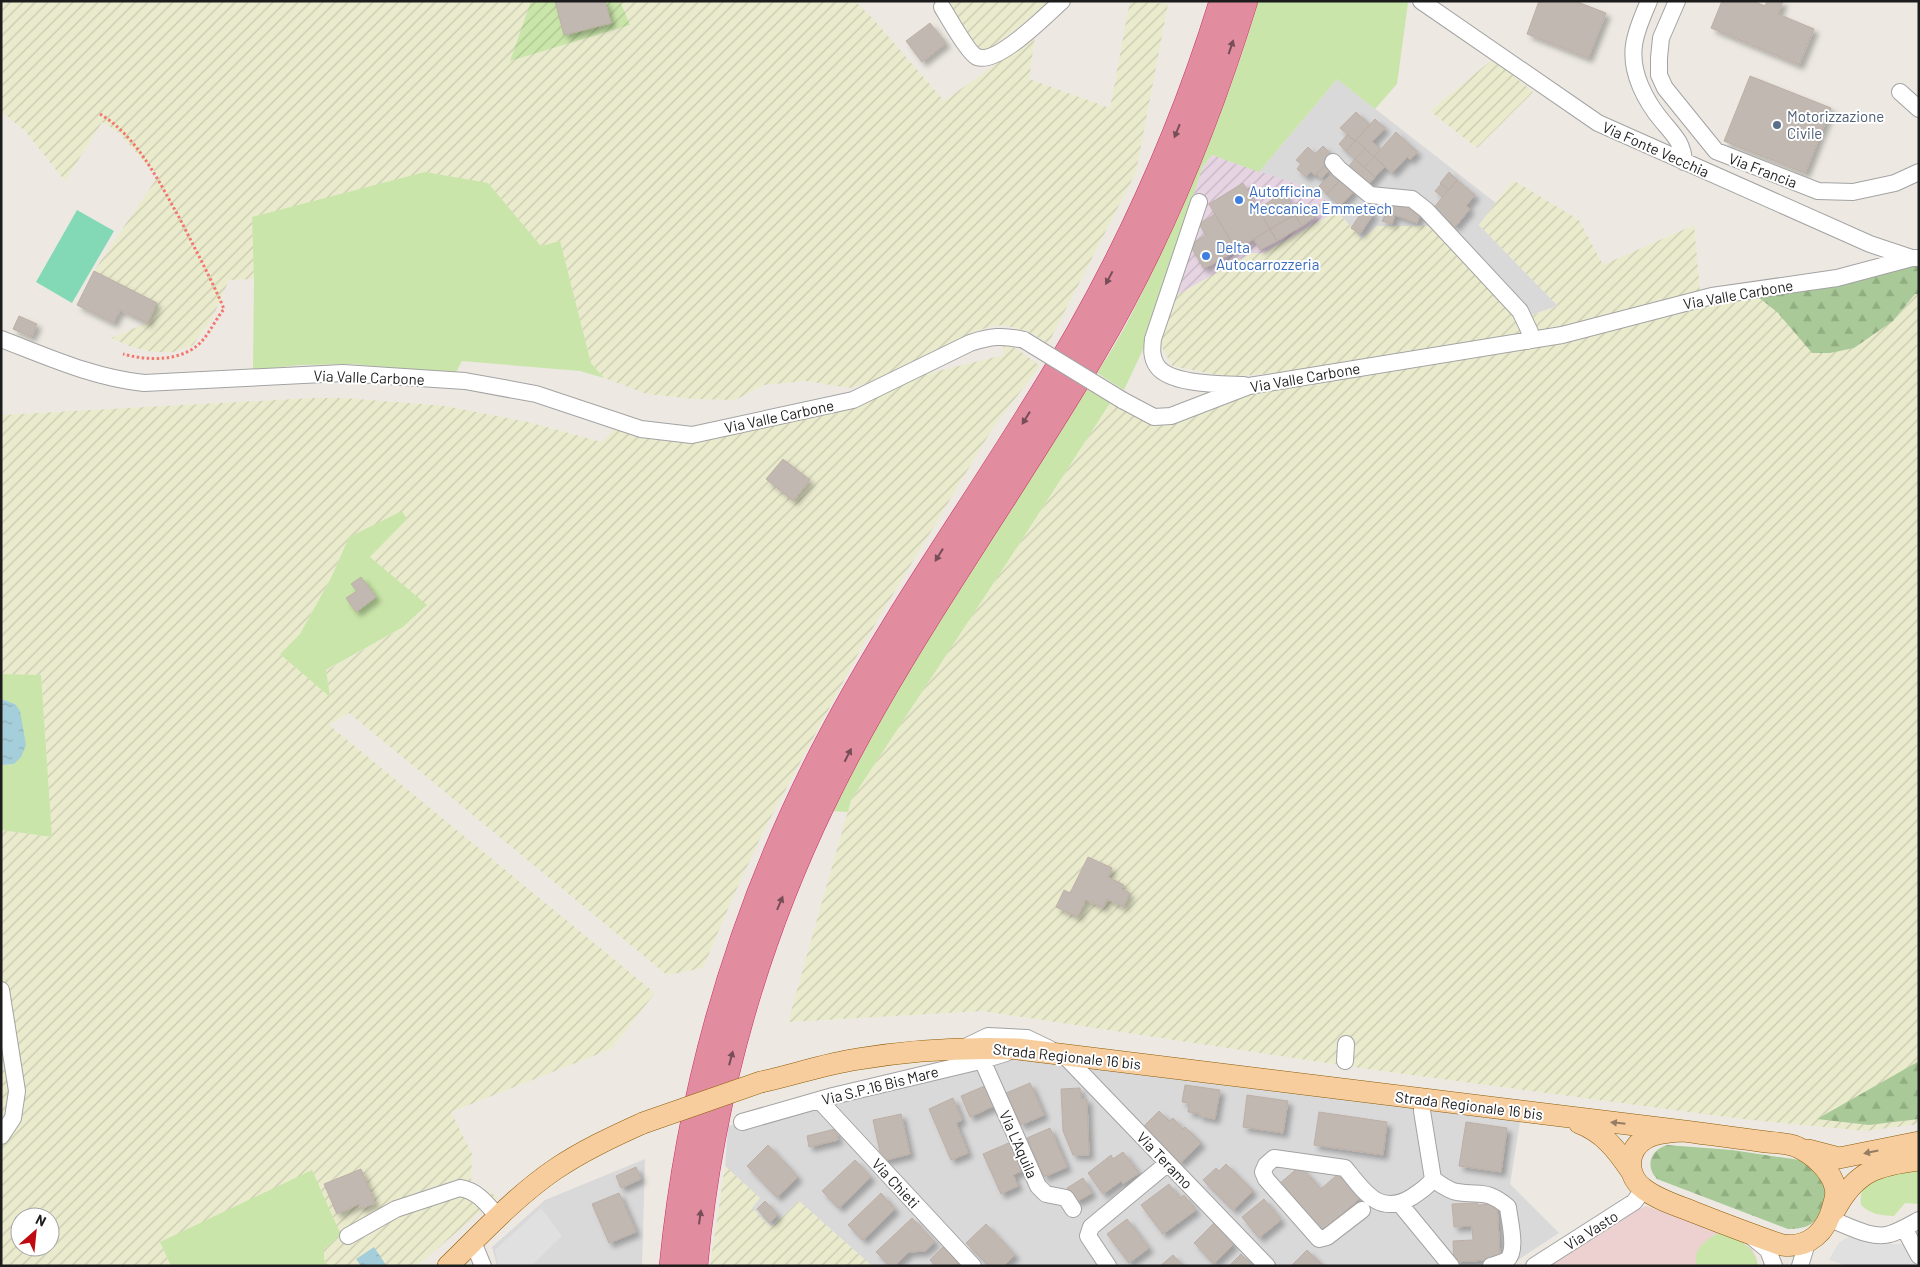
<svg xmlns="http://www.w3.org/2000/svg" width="1920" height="1267" viewBox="0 0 1920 1267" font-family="Barlow,sans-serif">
  <defs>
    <pattern id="industrial-furrows" width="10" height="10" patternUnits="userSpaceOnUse" patternTransform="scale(1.25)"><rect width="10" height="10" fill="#e6d4e3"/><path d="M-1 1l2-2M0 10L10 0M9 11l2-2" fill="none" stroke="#c5b5c2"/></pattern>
    <pattern id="farmland-furrows" width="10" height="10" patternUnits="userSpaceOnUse" patternTransform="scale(1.25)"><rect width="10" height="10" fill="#eaebcd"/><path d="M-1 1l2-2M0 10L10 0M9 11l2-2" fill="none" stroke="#c8c9af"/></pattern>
    <pattern id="forest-firs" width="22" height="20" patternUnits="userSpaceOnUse" patternTransform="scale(1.25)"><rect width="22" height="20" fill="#a9ca98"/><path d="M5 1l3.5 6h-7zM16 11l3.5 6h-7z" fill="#91ad82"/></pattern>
    <pattern id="garden-furrows" width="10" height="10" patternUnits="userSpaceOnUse" patternTransform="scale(1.25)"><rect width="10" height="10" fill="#c9e5a9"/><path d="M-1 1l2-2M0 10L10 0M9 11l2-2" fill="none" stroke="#acc491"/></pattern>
    <pattern id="water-ripples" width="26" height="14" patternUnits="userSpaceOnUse" patternTransform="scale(1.25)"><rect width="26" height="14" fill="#a4ced9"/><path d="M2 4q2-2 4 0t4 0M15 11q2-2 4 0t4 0" fill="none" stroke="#8db0ba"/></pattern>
    <filter id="shadow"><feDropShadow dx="4.5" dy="4.5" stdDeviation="2.5" flood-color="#0004"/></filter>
  </defs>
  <rect width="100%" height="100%" fill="#ede9e2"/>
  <!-- residential -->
  <path fill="#dad9d9" d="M1337 79 1496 203 1479 225 1558 306 1522 318 1362 240 1337 211 1314 190 1259 172Z
    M1017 1055 1521 1116 1510 1184 1559 1233 1509 1266H872L799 1201 772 1227 751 1208 759 1198 725 1166 728 1126Z
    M645 1159 642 1266H497L492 1247 545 1200Z"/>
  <!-- commercial -->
  <path fill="#edd1d1" d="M1646 1206 1734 1237 1752 1249 1756 1257 1758 1266H1548L1637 1210Z"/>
  <!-- industrial -->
  <path fill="url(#industrial-furrows)" d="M1212 155 1314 190 1337 211 1264 253H1252L1177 295 1163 289 1202 168Z"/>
  <!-- farmland -->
  <path fill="url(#farmland-furrows)" fill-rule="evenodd" d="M1 1H531L510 61 630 25 620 1H855L875 21 944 101 1035 36 1029 79 1110 108 1130 1 1168 4 1136 172 1048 344 1032 333 1016 328 1002 325 989 327 977 331 870 383 849 388 806 381 764 385 735 400 694 399 647 394 604 378 591 363 560 241 541 246 488 183 252 217 254 279 229 280 212 319 193 345 173 352H152L129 346 111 338 147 323 157 303 94 271 159 175 148 166 118 132 102 122 65 181 25 131 1 111Z
    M945 1H1044L1048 4 994 46 982 52Z
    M1493 59 1533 92 1477 148 1430 111Z
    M1513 180 1579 220 1603 265 1694 225 1700 293 1533 333 1309 370 1228 377 1172 366 1161 345 1167 316 1177 295 1252 253H1264L1337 211 1362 239 1377 226H1438L1523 318 1558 306 1479 225Z
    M1915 294H1919V1124L1866 1131 1742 1119 1367 1069 982 1011 788 1022 851 800 1010 558 1110 403 1155 421 1250 389 1712 302 1757 296 1778 313 1790 326 1893 321Z
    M1003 344 1017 349 1040 366 994 426 865 641 764 830 733 897 703 968 667 975 349 713 329 725 655 993 611 1049 451 1112 472 1154 471 1182 498 1197 417 1266H328L324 1259V1249L160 1242 171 1266H1V830L52 837 41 675 1 674V415L312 398H344L445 406 528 422 602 442 617 426 690 440 917 376 1004 355ZM407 519 370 557 427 606 403 627 326 671 330 696 280 654 300 634 332 576 349 537 370 528ZM20 1217H50V1247H20Z
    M725 1166 760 1198 752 1208 771 1227 799 1201 872 1266H710Z"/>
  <!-- grass -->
  <path fill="#c9e5a9" d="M1258 1H1407L1408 3 1397 84 1375 109 1337 79 1259 172 1212 155 1202 168 1147 341 1124 390 1097 373C1134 318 1157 261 1183 200 1202 153 1224 107 1240 59 1247 40 1252 21 1258 1Z
    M425 172 488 183 541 246 560 241 591 363 604 378 580 371 462 361 455 374 353 364 300 365 253 370 254 279 252 217Z
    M1087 389 1110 403 1010 558 851 800 848 812 829 811 913 657Z
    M402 511 407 519 370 557 427 605 403 627 326 670 330 697 280 654 300 634 332 576 349 537Z
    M1 674 41 675 52 837 1 830V765L14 764 15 704 1 699Z
    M312 1170 341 1235 324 1249V1259L328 1266H171L160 1242Z
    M1919 1170V1204L1905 1203 1894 1216C1881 1215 1871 1215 1861 1205 1856 1173 1897 1174 1919 1170Z
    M1721 1232C1739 1240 1754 1245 1758 1266H1697C1691 1249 1708 1238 1721 1232Z"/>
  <!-- forest -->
  <path fill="url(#forest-firs)" d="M1919 264V294H1915L1893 321 1854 348 1830 353H1812L1778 313 1757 296Z
    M1919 1061V1119L1869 1125 1817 1119Z
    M1667 1145 1732 1150 1806 1161 1814 1166 1829 1195C1819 1218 1816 1229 1788 1229L1657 1179C1645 1167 1650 1150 1667 1145Z"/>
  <!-- garden -->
  <path fill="url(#garden-furrows)" d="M531 1H620L630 25 510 61Z"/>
  <!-- pitch -->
  <path fill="#83d9b5" d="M77 210 114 231 72 303 36 282Z"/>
  <!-- parking -->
  <path fill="#e0e0e0" d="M541 1208 562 1236 531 1266H498L495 1250Z
    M1855 1235 1894 1244H1905L1915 1266H1848L1829 1260 1838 1244 1844 1239Z"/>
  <!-- water -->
  <path fill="url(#water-ripples)" d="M1 699 15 704 20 711 26 745 21 757 14 764 1 765Z
    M374 1247 386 1265 361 1266 356 1259Z"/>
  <!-- building -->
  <path fill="#c1b8b2" stroke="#bdafa5" filter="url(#shadow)" d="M555 1H605L611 23 564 35Z
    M1539 1H1575L1606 13 1588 58 1527 34Z
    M1722 1H1753L1765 6 1767 1H1783L1778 14 1814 29 1799 65 1711 28Z
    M930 23 946 43 922 62 906 41Z
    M1750 76 1831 108 1805 173 1724 141Z
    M1356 112 1370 125 1355 141 1340 128Z
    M1375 119 1385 128 1372 142 1380 149 1374 157 1356 140Z
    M1396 132 1417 152 1410 160 1407 157 1392 173 1374 157Z
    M1347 135 1355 141 1346 151 1339 144Z
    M1356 140 1365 149 1355 159 1346 151Z
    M1323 146 1333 156 1315 176 1311 171 1306 177 1297 169 1301 164 1296 160 1308 147 1315 154Z
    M1365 149 1374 157 1364 167 1355 159Z
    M1374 157 1385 166 1375 177 1364 167Z
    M1355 159 1375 177 1367 186 1347 168Z
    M1324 166 1329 171 1321 179 1317 174Z
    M1335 170 1342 178 1327 194 1319 186Z
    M1449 172 1457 180 1449 190 1440 183Z
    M1342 178 1354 191 1340 206 1327 194Z
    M1457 180 1475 195 1466 206 1470 209 1455 227 1447 220 1444 223 1430 212Z
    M1243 183 1270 229 1236 250 1209 204Z
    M1441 184 1449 190 1442 197 1435 191Z
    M1284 192 1297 213 1270 229 1258 209Z
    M1391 200 1422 211 1417 223 1395 215 1392 224 1382 221 1385 215 1381 214 1385 203Z
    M1309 206 1315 217 1302 226 1295 215Z
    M1365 207 1374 213 1360 234 1351 228Z
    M1215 214 1236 250 1204 269 1190 245 1206 235 1199 224Z
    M1295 215 1302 226 1277 241 1270 229Z
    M1270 229 1277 241 1260 250 1254 239Z
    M94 271 157 303 147 323 120 310 113 323 77 305Z
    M19 316 37 324 31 337 13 329Z
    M783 459 810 480 793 501 766 479Z
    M361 577 376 597 356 612 346 598 357 591 351 584Z
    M1088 857 1112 868 1108 877 1124 885 1122 889 1130 893 1123 907 1107 899 1103 908 1086 900 1077 917 1056 907 1064 890 1070 893Z
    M1030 1083 1044 1115 1021 1125 1006 1093Z
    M987 1085 996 1105 970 1117 961 1096Z
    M1185 1085 1220 1090 1215 1119 1199 1116V1113L1188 1112 1189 1103 1182 1102Z
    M1080 1088 1081 1099H1087L1089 1155H1073L1063 1131 1061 1089Z
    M1247 1095 1288 1101 1283 1133 1243 1127Z
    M953 1098 962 1120 956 1123 968 1153 951 1160 929 1109Z
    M1159 1111 1169 1121 1173 1118 1183 1129 1185 1127 1201 1143 1180 1163 1144 1126Z
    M1319 1112 1387 1122 1383 1155 1314 1145Z
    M901 1114 910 1154 882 1161 873 1120Z
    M1466 1122 1507 1128 1501 1172 1459 1166Z
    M1050 1128 1067 1167 1044 1177 1027 1138Z
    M835 1129 838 1140 809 1147 807 1136Z
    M1011 1142 1024 1170 1013 1175 1018 1186 1001 1194 983 1154Z
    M768 1145 798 1177 777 1197 747 1166Z
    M1123 1152 1139 1173 1123 1184 1121 1181 1103 1194 1088 1173 1111 1155 1113 1159Z
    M855 1160 871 1177 839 1208 822 1191Z
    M1226 1164 1253 1191 1233 1210 1203 1180 1216 1168 1219 1171Z
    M1300 1166 1321 1189 1338 1174 1360 1198 1323 1231 1279 1184Z
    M636 1167 641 1179 621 1188 616 1176Z
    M361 1169 375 1203 361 1209 359 1204 337 1214 324 1184Z
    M1083 1178 1092 1193 1076 1202 1067 1188Z
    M1169 1184 1180 1198 1184 1195 1196 1210 1163 1234 1141 1205Z
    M619 1193 636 1232 609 1243 592 1204Z
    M881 1193 895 1209 863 1240 848 1225Z
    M1264 1199 1281 1220 1259 1238 1242 1217Z
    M765 1201 778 1215 770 1223 757 1209Z
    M1477 1203 1478 1205 1497 1204 1500 1257 1485 1258 1486 1260 1454 1262 1453 1241 1473 1240 1472 1226 1454 1227 1452 1204Z
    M912 1218 935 1242 925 1251 909 1252 895 1266H890L876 1252Z
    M1127 1219 1149 1248 1129 1263 1107 1234Z
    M1214 1223 1234 1244 1214 1264 1194 1243Z
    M986 1224 1015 1255 1004 1266H989L966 1243Z
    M943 1247 962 1266H935L930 1260Z
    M1307 1250 1323 1266H1291Z
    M1241 1254 1253 1266H1229Z
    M1173 1255 1183 1266H1160Z"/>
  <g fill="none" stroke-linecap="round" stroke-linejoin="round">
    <defs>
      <path id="minor" d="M1421 1 1598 123 1870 244 1912 258
        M1649 1C1643 15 1636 30 1634 45 1630 73 1646 102 1663 122 1675 136 1683 144 1684 162
        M1677 1 1661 38 1659 58V75L1665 88 1716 151 1818 191 1853 192 1895 183 1919 172
        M942 7C948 17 969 54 977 57 998 65 1046 15 1062 1
        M1900 92 1919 109
        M1333 162 1339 169 1370 195 1412 199 1426 210 1520 311 1530 332 1528 341
        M1199 202 1153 339C1152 349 1151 357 1157 366 1170 385 1222 384 1244 385
        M1 339C48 357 94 378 144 383L343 373 465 381 536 394 641 429 692 435 853 400 970 343C991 336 1002 335 1024 340
        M1122 400 1154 417 1171 416 1249 386 1562 335 1712 296 1837 278 1912 258H1919
        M1 990 17 1091 13 1118 1 1136
        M965 1047 988 1036 1027 1038 1050 1049
        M1063 1054 1267 1266
        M982 1060 1038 1186 1046 1194 1066 1198 1073 1209
        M1345 1061 1346 1044
        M819 1100 973 1266
        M742 1122 833 1096 980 1061 1006 1053
        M1433 1179C1440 1184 1449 1191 1457 1192 1481 1196 1487 1189 1508 1207 1509 1220 1518 1250 1507 1260 1503 1263 1496 1264 1491 1266
        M1400 1204 1451 1266
        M1362 1210 1327 1237 1319 1239 1266 1179 1263 1172 1266 1165 1274 1158 1345 1168C1364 1191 1379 1217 1412 1197 1420 1191 1427 1188 1433 1179L1422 1111V1099
        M1830 1219C1847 1225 1872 1240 1890 1234 1900 1231 1910 1225 1919 1220
        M1904 1228 1919 1256
        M348 1236 396 1209 460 1188C478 1191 487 1204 499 1218
        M1752 1237 1768 1250 1774 1266
        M473 1242 483 1266
        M1108 1266 1088 1236 1091 1227 1168 1163
        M1534 1266 1634 1202 1644 1189
        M1800 1266 1807 1243"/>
      <path id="major" d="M761 1082C793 1075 825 1064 858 1059 911 1050 964 1047 1018 1049L1684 1131
        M1579 1123C1603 1132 1617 1150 1631 1171
        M1684 1131C1712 1135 1739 1138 1767 1142 1776 1143 1789 1143 1797 1147 1813 1154 1831 1170 1835 1187 1837 1194 1835 1200 1833 1206 1827 1231 1809 1249 1782 1245 1753 1235 1724 1224 1696 1213 1679 1206 1658 1200 1644 1189 1633 1181 1628 1168 1632 1155 1639 1133 1664 1132 1684 1131Z
        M1808 1150 1839 1158 1919 1142
        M1835 1210C1856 1171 1877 1165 1919 1160
        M448 1266C482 1233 515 1197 554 1170 582 1151 612 1137 643 1123"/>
      <path id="highway" d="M672 1266C690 1081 743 904 829 740 903 599 999 472 1078 334 1138 228 1186 118 1222 1
        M695 1266C710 1106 753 948 823 803 899 646 1005 504 1093 354 1159 243 1207 124 1245 1"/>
    </defs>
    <!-- minor casing -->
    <use href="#minor" stroke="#a3a3a3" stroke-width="18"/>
    <!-- major casing -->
    <use href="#major" stroke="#8c5c07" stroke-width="22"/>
    <!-- highway casing -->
    <use href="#highway" stroke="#cd2c68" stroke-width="26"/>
    <!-- path -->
    <path stroke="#f2776d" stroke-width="3" stroke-dasharray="2.5 2.5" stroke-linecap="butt" d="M100 114C138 137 159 182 180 219 195 249 211 278 224 309 216 319 210 332 202 341 183 362 148 361 123 354"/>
    <!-- minor -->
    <use href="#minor" stroke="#fff" stroke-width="16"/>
    <!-- major -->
    <use href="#major" stroke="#f7cd9d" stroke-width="21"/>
    <!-- highway -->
    <use href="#highway" stroke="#e18c9f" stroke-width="25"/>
    <defs>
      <path id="minor-bridge" d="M1024 340 1122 400"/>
      <path id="major-bridge" d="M643 1123 761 1082"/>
    </defs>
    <!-- minor-bridge casing -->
    <use href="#minor-bridge" stroke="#a3a3a3" stroke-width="18" stroke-linecap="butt"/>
    <!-- major-bridge casing -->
    <use href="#major-bridge" stroke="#8c5c07" stroke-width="22" stroke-linecap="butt"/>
    <!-- minor-bridge -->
    <use href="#minor-bridge" stroke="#fff" stroke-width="16"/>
    <!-- major-bridge -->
    <use href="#major-bridge" stroke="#f7cd9d" stroke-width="21"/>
  </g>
  <!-- one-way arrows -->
  <defs><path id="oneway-solid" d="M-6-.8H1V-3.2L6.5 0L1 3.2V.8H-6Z" transform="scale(1.25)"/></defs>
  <g fill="#754e57">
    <use href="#oneway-solid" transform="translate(1231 47) rotate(-71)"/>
    <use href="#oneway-solid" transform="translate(1177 131) rotate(112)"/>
    <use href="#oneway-solid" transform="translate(1109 278) rotate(118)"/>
    <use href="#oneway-solid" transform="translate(1026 418) rotate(122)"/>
    <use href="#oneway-solid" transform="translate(939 555) rotate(122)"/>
    <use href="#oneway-solid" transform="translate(848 755) rotate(-63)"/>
    <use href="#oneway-solid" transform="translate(780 903) rotate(-67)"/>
    <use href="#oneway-solid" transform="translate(731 1058) rotate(-75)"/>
    <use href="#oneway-solid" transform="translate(700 1217) rotate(-82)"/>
  </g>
  <g fill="#947d63">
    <use href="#oneway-solid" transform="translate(1618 1123) rotate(-174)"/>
    <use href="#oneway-solid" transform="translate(1871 1152) rotate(168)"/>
  </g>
  <!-- markers -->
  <circle fill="#5c6f8a" stroke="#fff" stroke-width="2" cx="1777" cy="125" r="5"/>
  <g fill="#3f7fe0" stroke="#fff" stroke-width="2">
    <circle cx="1239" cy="200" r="5"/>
    <circle cx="1206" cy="256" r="5"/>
  </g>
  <g text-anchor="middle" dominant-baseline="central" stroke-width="4" stroke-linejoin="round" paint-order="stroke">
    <!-- service labels -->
    <g font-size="15" fill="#4e5e75" stroke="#fff" text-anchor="start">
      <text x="1787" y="116">Motorizzazione<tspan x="1787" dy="17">Civile</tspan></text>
    </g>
    <!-- street labels -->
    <g font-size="15" fill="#1c1c1c" stroke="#fff">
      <text transform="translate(1656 149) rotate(24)">Via Fonte Vecchia</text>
      <text transform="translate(1763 170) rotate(21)">Via Francia</text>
      <text transform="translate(1738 294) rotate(-10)">Via Valle Carbone</text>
      <text transform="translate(369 377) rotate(2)">Via Valle Carbone</text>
      <text transform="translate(1305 377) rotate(-10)">Via Valle Carbone</text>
      <text transform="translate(779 416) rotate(-12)">Via Valle Carbone</text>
      <text transform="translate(1067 1056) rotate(6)">Strada Regionale 16 bis</text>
      <text transform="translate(880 1085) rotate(-14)">Via S.P.16 Bis Mare</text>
      <text transform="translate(1469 1105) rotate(7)">Strada Regionale 16 bis</text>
      <text transform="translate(1019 1144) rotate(66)">Via L'Aquila</text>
      <text transform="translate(1165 1160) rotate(46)">Via Teramo</text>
      <text transform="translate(896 1183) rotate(47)">Via Chieti</text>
      <text transform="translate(1591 1230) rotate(-32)">Via Vasto</text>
    </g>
    <!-- shop labels -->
    <g font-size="15" fill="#366cbe" stroke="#fff" text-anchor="start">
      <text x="1249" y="191">Autofficina<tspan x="1249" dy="17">Meccanica Emmetech</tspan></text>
      <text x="1216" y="247">Delta<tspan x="1216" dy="17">Autocarrozzeria</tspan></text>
    </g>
  </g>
  <!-- border -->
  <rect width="1920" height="1267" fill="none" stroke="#1c1c1c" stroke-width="5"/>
  <!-- north arrow -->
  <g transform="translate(35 1232) rotate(27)"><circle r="24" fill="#ffffff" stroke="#a4a4a4"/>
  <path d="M0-4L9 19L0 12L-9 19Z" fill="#be0a10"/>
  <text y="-8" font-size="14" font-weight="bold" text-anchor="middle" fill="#1c1c1c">N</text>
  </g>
</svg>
